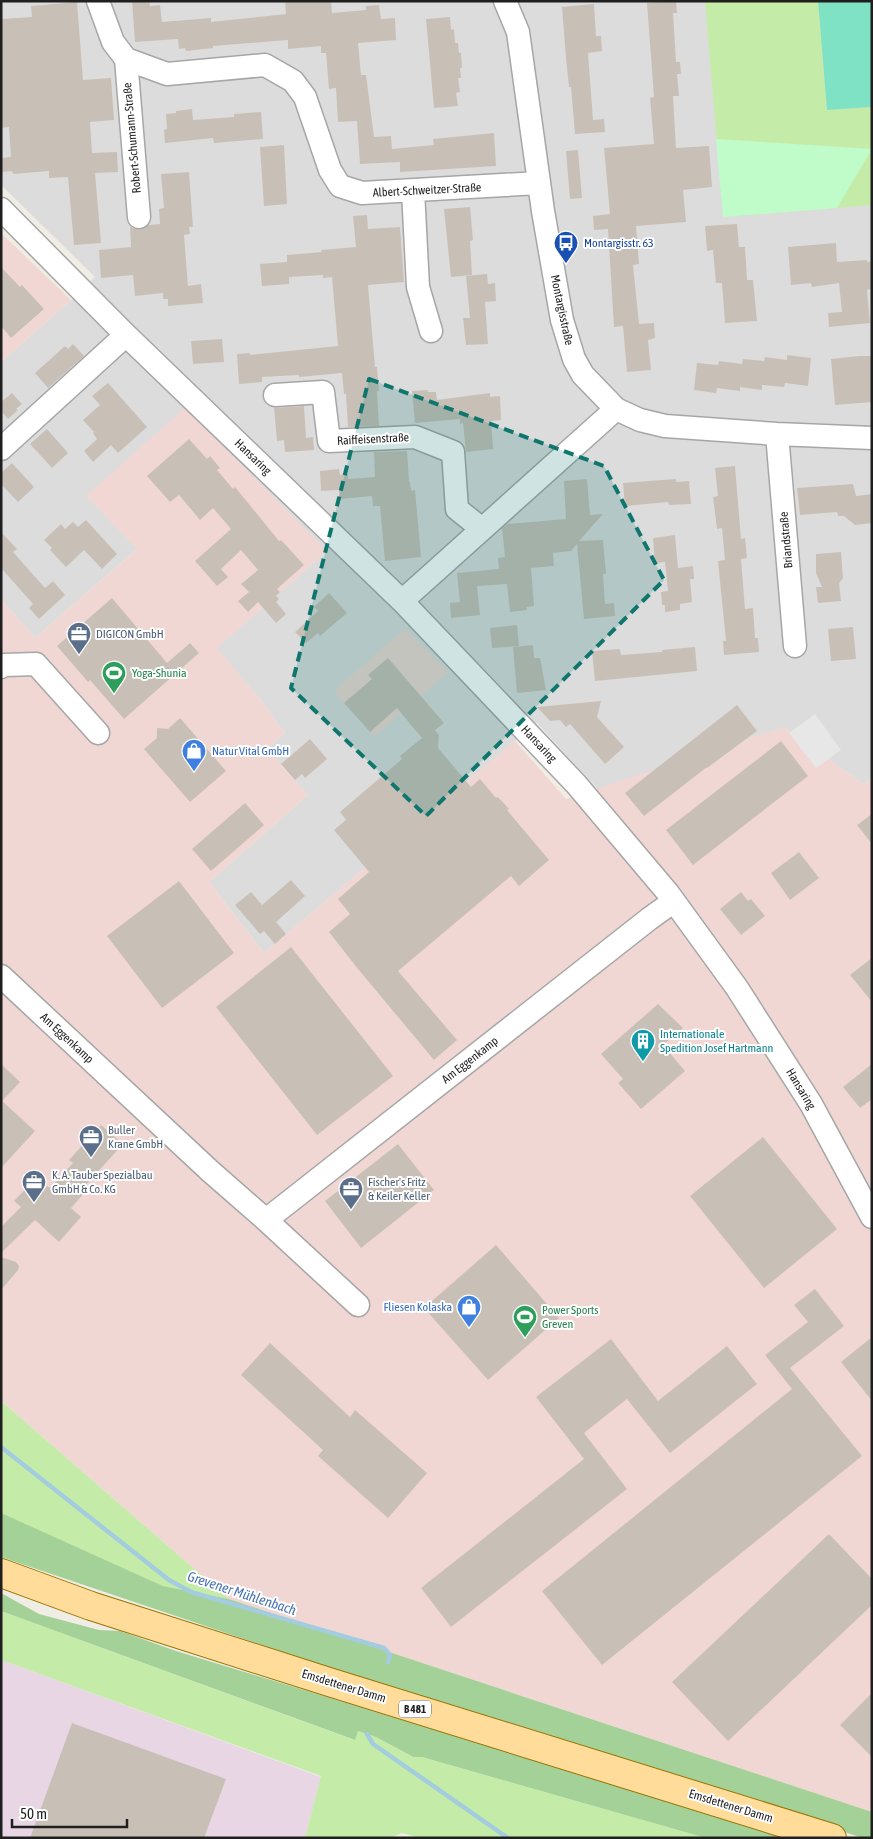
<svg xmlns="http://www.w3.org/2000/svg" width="873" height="1839" viewBox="0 0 873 1839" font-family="'Asap Condensed',sans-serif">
  <rect width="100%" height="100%" fill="#f0ede4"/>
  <!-- residential -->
  <path fill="#dddcdc" d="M1 1H872V779L863 784 784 727 640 839 595 786 537 723 264 953 209 882 308 795 267 749 285 733 259 698 216 648 327 551 138 548 35 638 1 599V362L71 300 95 277 1 185Z"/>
  <!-- commercial -->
  <path fill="#f1d7d3" d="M1 233 71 300 1 362Z
    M185 408 327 551 217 648 259 698 285 733 267 749 308 795 209 882 264 953 515 741 566 799 784 727 863 784 872 779V1812L229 1599 1 1401V599L35 638 137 549 86 496Z
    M405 629 448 672 374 737 334 691Z"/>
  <!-- industrial -->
  <path fill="#e9d6e4" d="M1 1660 321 1777 305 1838H1Z"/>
  <!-- grass -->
  <path fill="#c4eca8" d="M705 1H818L827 110 872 107V205L723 217Z
    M1 1401 229 1599 163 1586 1 1514Z
    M1 1611 354 1740 358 1731 376 1737 412 1757H422L706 1838H416V1837L402 1833 390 1838H305L321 1776 1 1660Z"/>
  <!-- forest -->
  <path fill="#a3d197" d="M1 1513 163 1586 229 1599 872 1812V1838H863L351 1675 1 1557Z
    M1 1593 39 1614 99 1630 120 1631 176 1651 789 1838H706L422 1757H413L376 1737 358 1731 355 1740 1 1611Z"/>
  <!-- park -->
  <path fill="#c0fcca" d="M716 139 872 149 837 208 723 217Z"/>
  <!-- pitch -->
  <path fill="#7fe2c5" d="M818 1H872V107L827 110Z"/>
  <!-- parking -->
  <path fill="#e7e7e7" d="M815 714 841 750 816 768 789 733Z"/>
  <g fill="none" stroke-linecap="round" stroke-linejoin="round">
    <!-- stream -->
    <path stroke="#a3ccdf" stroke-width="4.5" d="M1 1447 169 1580 191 1592 384 1648 390 1655 388 1662
      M367 1734 373 1744 508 1838"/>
  </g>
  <!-- building -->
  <path fill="#c8c0b7" d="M132 1H149L150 6 160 5 162 22 211 18V22L286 14 285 1H331L332 13 366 10V6L379 5 381 19 395 18 396 40 358 43 361 75H366L374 137 391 136 392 149 434 145 433 139 494 133 496 166 400 172V162L360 164 357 121 338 122 336 88 329 89 326 53H321V46L288 49V40L213 46V48L186 51 185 48 179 49 178 39 135 42Z
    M676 1 677 13H673L676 62H680L681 74H677L679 96H673L676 148 709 146 712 187 683 190 686 222 636 226 639 264 633 265 639 324 654 323 655 338 648 340 651 370 627 372 623 326 614 327 608 229 594 230 593 216 610 214 604 148 654 144 650 98 654 97 647 3Z
    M77 2 83 80 111 78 114 120 90 122 92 153 117 152 118 172 95 173 101 243 74 245 68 177 49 178V171L13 174 12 171 1 172V158L11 157 9 127 1 128V19L32 17 31 6Z
    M594 4 596 36H601L602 51 588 53 593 120 604 119 605 132 575 134 571 87H569L566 58 562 7Z
    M450 17 451 30 454 29 455 43H458L459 53H461L462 68H460L461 78H458L460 92 456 93 458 106 434 108 426 19Z
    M192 109 193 120 234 117V114L261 112 263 139 214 143 213 138 165 143 164 130 167 129 166 114 176 113V111Z
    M284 145 287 204 264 206 260 147Z
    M578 150 582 198 570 199 566 151Z
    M189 172 193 227H189L190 234 184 235 188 286 201 284 203 303 168 306V299H163V293L135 296 133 275 101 278 99 250 131 247 130 227 140 230 149 225 160 224 159 209 164 208 161 174Z
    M470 207 473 240 470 241 472 275 451 277 444 209Z
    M367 215 368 229 400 227 404 282 368 285 375 367H377L379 391H377L379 426 348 427 346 394H344L342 373 299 377V375L262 377V382L239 384 237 354 250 353V355L338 346 332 277 323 278V275L289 277V284L262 286 260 264 287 262V255L322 252 321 250 356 247 353 216Z
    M737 224 739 247H745L747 280H753L757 321 725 323 722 283H716L713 250 707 251 705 226Z
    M836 243 837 262 867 260V262L872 261V289L867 290 870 323 829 327 828 313 842 312 839 283 812 287 811 283 791 285 788 247Z
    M1 267 20 287 22 285 44 309 11 338 1 326Z
    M487 274 488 284 495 283 496 301 485 302 488 344 466 345 463 318H470L466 276Z
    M222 339 224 362 193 364 191 341Z
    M73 344 84 356 48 388 35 373 65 346 68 349Z
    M787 355 811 358 808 386 785 383 784 387 762 385V390L740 387V391L717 388 716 393 694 390 697 363 718 365 719 361 742 364 743 359 764 361 765 357 787 360Z
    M859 356H872V402L835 405 831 359Z
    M108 383 147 427 118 453 111 445 93 462 84 451 97 439 93 433 94 432 83 420 100 405 92 396Z
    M428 390V392H436L437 400 490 393V397L500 396 501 420 491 421 493 449 466 452 463 423 460 424V419L415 423 412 391Z
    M12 393 22 404 16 409 18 410 8 419 1 411V402Z
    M304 406 306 438 313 437 314 450 285 452 284 440 277 441 274 408Z
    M47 429 68 453 52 468 30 444Z
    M189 439 207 459 210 456 220 468 217 470 233 489 235 487 279 541 281 540 304 565 277 589 280 592 276 596 279 599 276 602 286 614 276 623 258 602 248 612 238 601 249 592 241 584 258 570 241 550 221 569 228 577 217 586 195 561 231 529 213 508 200 520 179 495 170 502 147 476Z
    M407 451 409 482H410L411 491 415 490 421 557 385 561 380 506H373L372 496 339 499V490L321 491 320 471 339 469 340 475 348 474V479L375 477 374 452Z
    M12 463 34 487 18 502 1 484V473Z
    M735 466 741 539 745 538 747 558 741 559 745 609 753 608 755 638H758L759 652 724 655 723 641H726L718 561 725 560 722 528 717 529 713 497 718 496 715 468Z
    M587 479 590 515 603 514 579 541 603 540 606 574H603L605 604 614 603 615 616 584 619 577 544 571 551 553 553 554 566 531 568 534 606 526 607 527 610 510 612 507 584 477 586 480 615 451 618 450 603 460 602 457 573 499 569 498 558 505 557 502 528 508 524 566 519 564 481Z
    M676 479V482L689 481 691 504 669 505 668 502 625 506 623 483Z
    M853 484 856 496 872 494V523L855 525 844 516H838L837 512 800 515 797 488Z
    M86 520 117 554 102 569 84 550 66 567 50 550 52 548 44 540 61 524 65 529 73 522 78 527Z
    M1 532 17 549 13 552 45 588 53 581 65 595 39 619 29 608 33 604 1 568Z
    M675 535 678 568 693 566 694 579H690L692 602 680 604V610L665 612V605H662L661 592 668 591 665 562 655 563 653 538Z
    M841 552 843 578 839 583 841 601 818 603 816 587H822L816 573V554Z
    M329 593 347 613 320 636 318 633 306 643 295 632 318 611 314 607Z
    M112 598 167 663 190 643 199 653 124 719 90 680 88 682 57 646Z
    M517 625 519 646 492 648 490 628Z
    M853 627 856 659 831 661 828 629Z
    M533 645 534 658H540L546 690 517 693 513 647Z
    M695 647 697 671 595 681 592 651 620 649 621 655 662 652V650Z
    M388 658 444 723 435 730 439 735 438 748 471 787 480 779 496 798 498 797 509 809 507 810 549 860 519 886 511 876 398 971 457 1040 434 1060 358 969 329 932 350 914 338 899 369 872 334 830 346 820 340 812 402 759 400 756 422 738 397 708 370 732 344 703 372 679 368 675Z
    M601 701 597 717 624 747 605 764 570 724 566 727 560 720 550 721 537 707Z
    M737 705 757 731 707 768V767L644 816 625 793Z
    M180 718 226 771 190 802 144 749 157 738V728L168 729Z
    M310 739 327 759 305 778 302 774 295 780 281 764Z
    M781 741 808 776 693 865 666 830Z
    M245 803 264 825 211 871 192 849Z
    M872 814V844L857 825Z
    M799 852 819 878 790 900 771 873Z
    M291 880 305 896 276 922 286 934 275 944 264 931 260 934 235 905 251 892 262 905Z
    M179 881 234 953 162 1008 107 936Z
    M741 892 748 901 751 899 765 916 741 935 720 909Z
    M291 947 393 1076 317 1135 216 1007Z
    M872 958V1002L850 975Z
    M658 1004 683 1028 663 1045 685 1071 641 1109 618 1083 623 1079 601 1054Z
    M1 1064 20 1082 2 1101 35 1131 1 1168Z
    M872 1064V1099L860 1108 843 1087Z
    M101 1125 123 1144 84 1187 87 1190 71 1208 81 1217 59 1242 35 1220 1 1253V1227L21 1207 14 1201 33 1181 43 1190 47 1186 50 1188 73 1163 69 1160Z
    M763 1137 837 1229 764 1288 690 1196Z
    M398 1144 434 1190 361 1248 325 1201Z
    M496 1245 559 1318 488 1380 424 1308Z
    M1 1257 16 1262 19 1266 18 1270 1 1290Z
    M815 1289 844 1326 790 1368 862 1456 602 1665 542 1591 792 1389 765 1355 808 1322 794 1305Z
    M872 1337V1401L841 1362Z
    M611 1339 658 1401 727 1346 757 1384 670 1453 627 1399 584 1433 627 1489 451 1627 421 1588 584 1459 536 1397Z
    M270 1343 350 1417 355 1410 427 1473 388 1518 318 1456 323 1450 241 1375Z
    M829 1534 872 1579V1605L728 1741 672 1682Z
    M872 1693V1757L840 1725Z
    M72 1723 226 1779 204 1838H30Z"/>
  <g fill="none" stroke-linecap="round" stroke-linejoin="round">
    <defs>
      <path id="minor" d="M98 1 113 42 126 59 167 74 265 65 293 81 305 97 330 170 340 186 362 193 539 183
        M505 1 518 32 543 211 562 320 574 359 583 375 616 409 640 420 665 426 777 434 872 438
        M126 59 139 217
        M413 191 418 287 431 331
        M1 209 126 335 1 449
        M126 335 402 601 576 784 668 893 737 988 811 1104 872 1217
        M275 395 323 392 329 441 415 437 453 452 457 509 482 529
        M777 434 795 646
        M402 601 616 409
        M1 667 4 665 36 664 98 733
        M1 976 210 1171 266 1220 649 919 674 901
        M266 1220 358 1305"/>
      <path id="major" d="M1 1573 91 1606 329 1682 832 1838"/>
    </defs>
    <!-- minor casing -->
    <use href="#minor" stroke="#a6a6a6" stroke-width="25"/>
    <!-- major casing -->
    <use href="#major" stroke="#997400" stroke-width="30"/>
    <!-- minor -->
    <use href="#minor" stroke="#fff" stroke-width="22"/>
    <!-- major -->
    <use href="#major" stroke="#ffdc9a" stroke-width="28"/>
  </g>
  <!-- marked area -->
  <path fill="#0f766e" fill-opacity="0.2" stroke="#0f766e" stroke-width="4" stroke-dasharray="10 6" stroke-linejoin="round" d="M369 379 604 466 664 580 426 816 291 688Z"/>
  <!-- icons -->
  <defs>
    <symbol id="bus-pin" viewBox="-11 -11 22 30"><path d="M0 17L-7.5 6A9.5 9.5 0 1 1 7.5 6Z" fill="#1a4fb4" stroke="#fff"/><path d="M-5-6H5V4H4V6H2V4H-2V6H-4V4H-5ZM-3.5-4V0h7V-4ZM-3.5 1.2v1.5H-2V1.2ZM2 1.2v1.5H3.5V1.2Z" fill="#fff"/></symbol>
    <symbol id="office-pin" viewBox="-11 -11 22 30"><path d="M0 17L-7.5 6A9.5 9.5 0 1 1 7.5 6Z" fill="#5c6f8a" stroke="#fff"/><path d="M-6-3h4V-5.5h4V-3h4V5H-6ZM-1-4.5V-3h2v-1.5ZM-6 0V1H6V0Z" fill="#fff"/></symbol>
    <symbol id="stadium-pin" viewBox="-11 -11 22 30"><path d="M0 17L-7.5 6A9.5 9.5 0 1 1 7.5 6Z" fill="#2e9e5b" stroke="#fff"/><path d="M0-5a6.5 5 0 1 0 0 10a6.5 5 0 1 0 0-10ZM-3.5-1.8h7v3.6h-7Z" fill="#fff"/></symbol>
    <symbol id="shop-pin" viewBox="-11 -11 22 30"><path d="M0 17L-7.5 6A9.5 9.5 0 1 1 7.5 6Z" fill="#3f7fe0" stroke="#fff"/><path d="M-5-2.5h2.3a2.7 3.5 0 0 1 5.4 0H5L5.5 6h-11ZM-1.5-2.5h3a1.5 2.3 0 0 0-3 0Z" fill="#fff"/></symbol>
    <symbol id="building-pin" viewBox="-11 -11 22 30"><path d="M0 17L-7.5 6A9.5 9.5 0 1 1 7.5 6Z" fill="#0f9aa8" stroke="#fff"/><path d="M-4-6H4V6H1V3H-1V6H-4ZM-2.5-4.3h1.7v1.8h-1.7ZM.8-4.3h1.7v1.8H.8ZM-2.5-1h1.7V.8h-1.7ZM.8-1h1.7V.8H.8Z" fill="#fff"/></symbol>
  </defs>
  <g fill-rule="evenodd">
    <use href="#bus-pin" x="552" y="229" width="28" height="38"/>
    <use href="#office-pin" x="65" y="620" width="28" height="38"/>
    <use href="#stadium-pin" x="100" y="659" width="28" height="38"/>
    <use href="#shop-pin" x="180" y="737" width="28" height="38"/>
    <use href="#building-pin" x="629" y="1027" width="28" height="38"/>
    <use href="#office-pin" x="77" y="1123" width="28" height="38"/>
    <use href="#office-pin" x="20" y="1168" width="28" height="38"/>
    <use href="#office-pin" x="337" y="1175" width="28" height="38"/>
    <use href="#shop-pin" x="455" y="1293" width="28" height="38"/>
    <use href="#stadium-pin" x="511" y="1303" width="28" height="38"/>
  </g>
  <g text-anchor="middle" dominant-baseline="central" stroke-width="4" stroke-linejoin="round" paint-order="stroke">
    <!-- shield labels -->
    <rect fill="#fff" stroke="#626262" stroke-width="1" x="399" y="1700.5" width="32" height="17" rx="4"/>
    <g font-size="11" font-weight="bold" fill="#1f1f1f">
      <text x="415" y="1709">B 481</text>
    </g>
    <!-- street labels -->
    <g font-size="12" fill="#1f1f1f" stroke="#fff">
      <text transform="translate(132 138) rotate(-95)">Robert-Schumann-Straße</text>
      <text transform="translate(427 190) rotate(-3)">Albert-Schweitzer-Straße</text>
      <text transform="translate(562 310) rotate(78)">Montargisstraße</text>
      <text transform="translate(373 439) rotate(-3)">Raiffeisenstraße</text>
      <text transform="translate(253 457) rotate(44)">Hansaring</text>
      <text transform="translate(786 540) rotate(-95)">Briandstraße</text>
      <text transform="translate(539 744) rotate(47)">Hansaring</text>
      <text transform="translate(67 1038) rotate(43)">Am Eggenkamp</text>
      <text transform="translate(470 1060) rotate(-38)">Am Eggenkamp</text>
      <text transform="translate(801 1089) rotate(59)">Hansaring</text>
      <text transform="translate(344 1686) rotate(17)">Emsdettener Damm</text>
      <text transform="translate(731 1806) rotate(17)">Emsdettener Damm</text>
    </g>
    <!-- transit labels -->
    <g font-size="12" fill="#164399" stroke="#fff" text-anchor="start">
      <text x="584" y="243">Montargisstr. 63</text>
    </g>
    <!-- service labels -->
    <g font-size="12" fill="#4e5e75" stroke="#fff" text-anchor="start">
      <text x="96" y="634">DIGICON GmbH</text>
      <text x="108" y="1130">Buller<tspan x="108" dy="14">Krane GmbH</tspan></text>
      <text x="52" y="1175">K. A. Tauber Spezialbau<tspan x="52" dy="14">GmbH &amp; Co. KG</tspan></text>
      <text x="368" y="1182">Fischer's Fritz<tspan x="368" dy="14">&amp; Keiler Keller</tspan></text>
    </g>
    <!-- leisure labels -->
    <g font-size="12" fill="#27864d" stroke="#fff" text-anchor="start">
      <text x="132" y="673">Yoga-Shunia</text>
      <text x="542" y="1310">Power Sports<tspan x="542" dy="14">Greven</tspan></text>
    </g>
    <!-- shop labels -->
    <g font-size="12" fill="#366cbe" stroke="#fff" text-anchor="start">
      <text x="212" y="751">Natur Vital GmbH</text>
      <text x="452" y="1307" text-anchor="end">Fliesen Kolaska</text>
    </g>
    <!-- culture labels -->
    <g font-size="12" fill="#0d838f" stroke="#fff" text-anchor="start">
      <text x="660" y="1034">Internationale<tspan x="660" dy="14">Spedition Josef Hartmann</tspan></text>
    </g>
    <!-- water labels -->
    <g font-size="14" font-style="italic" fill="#4773b3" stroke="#fff">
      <text transform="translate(242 1593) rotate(18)">Grevener Mühlenbach</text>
    </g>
  </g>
  <!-- border -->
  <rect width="873" height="1839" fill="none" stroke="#1f1f1f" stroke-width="5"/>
  <!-- scale -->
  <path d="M12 1819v8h115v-8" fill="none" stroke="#1f1f1f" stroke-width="2.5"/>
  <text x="20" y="1819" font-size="15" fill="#1f1f1f" stroke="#ffffff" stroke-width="4" paint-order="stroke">50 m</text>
</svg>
